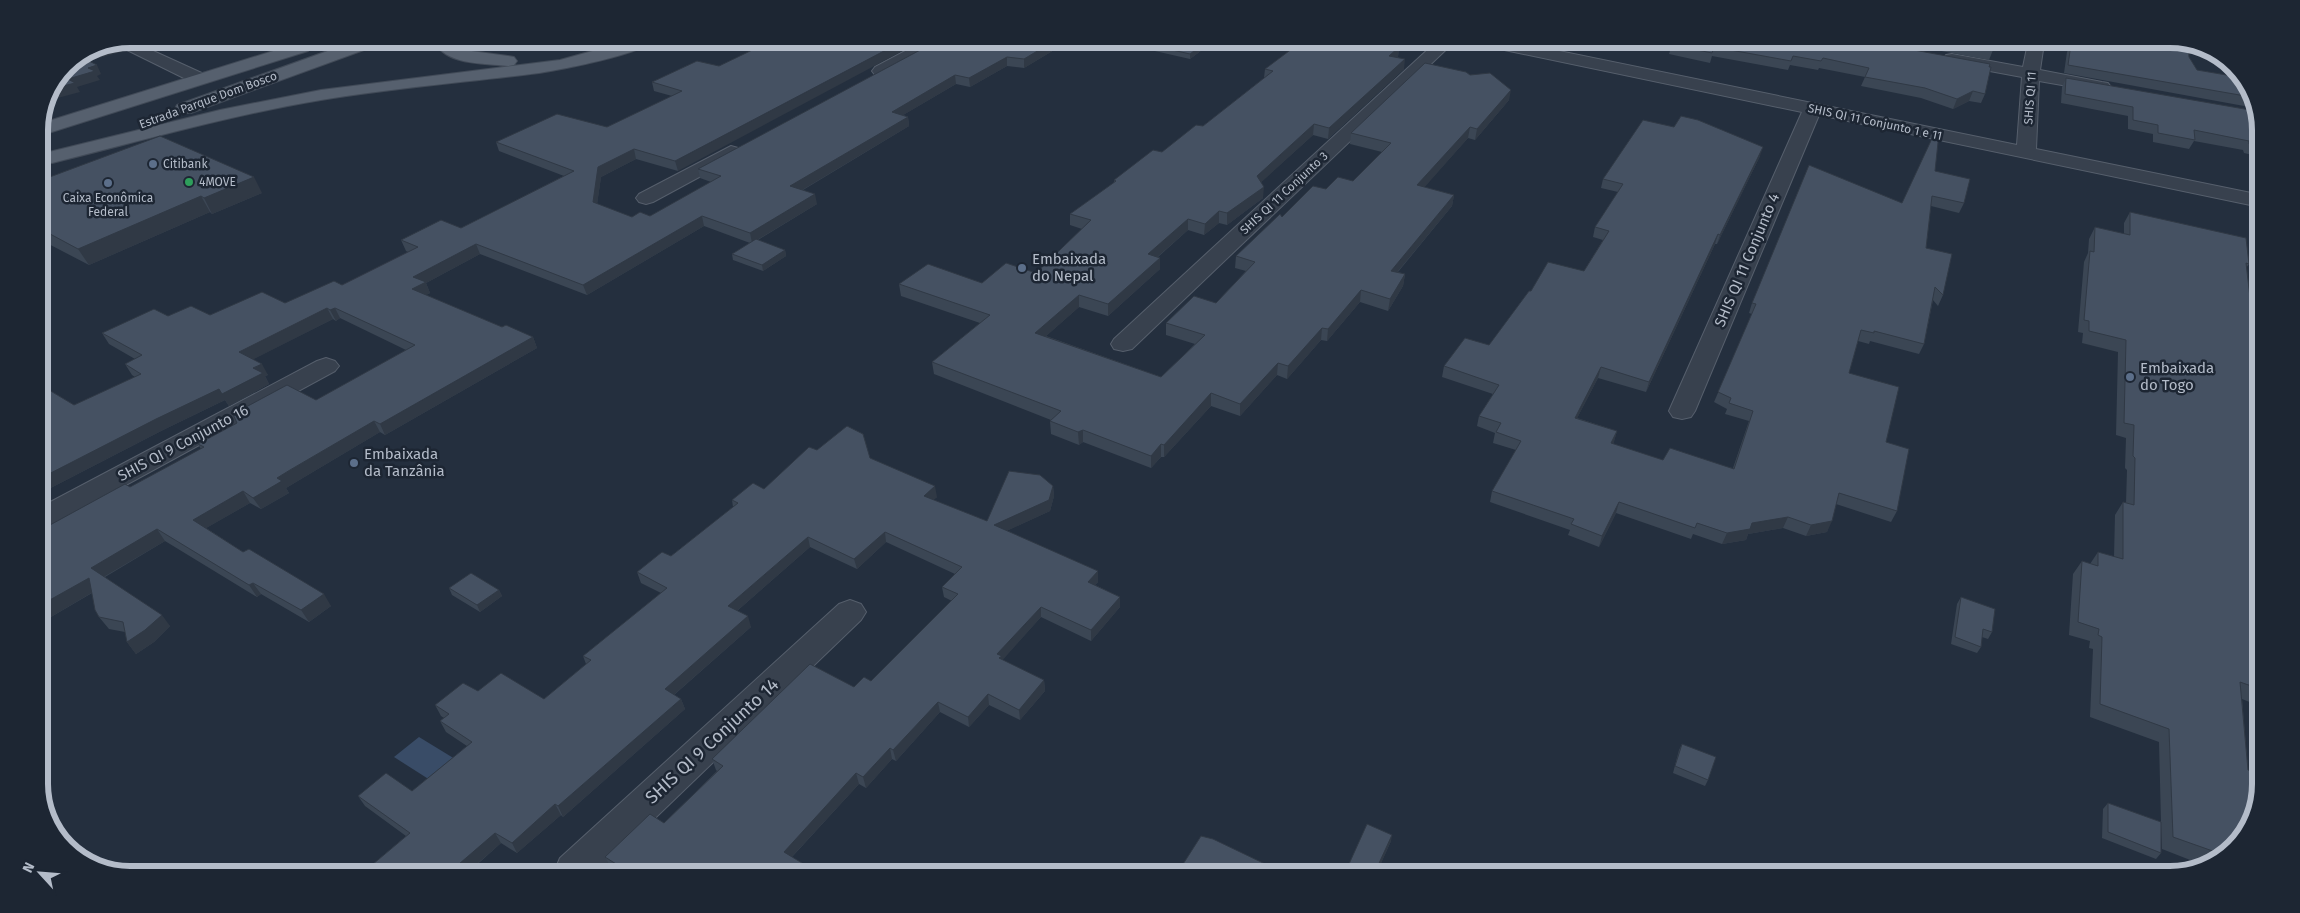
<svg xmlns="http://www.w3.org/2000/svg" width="2300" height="913" viewBox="0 0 2300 913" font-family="'Fira Sans',sans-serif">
  <rect width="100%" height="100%" fill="#242f3e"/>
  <!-- water -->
  <path fill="#394c67" d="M419 737 455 759 430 780 394 757Z"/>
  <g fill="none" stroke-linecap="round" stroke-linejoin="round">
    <defs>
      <path id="minor" d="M127 39 206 75 209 79 206 83H194L111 42Z
        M924 41H944L942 45 887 75H875L872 71 875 67Z
        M1436 42H1454L1132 349 1123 351 1114 349 1111 344 1114 339Z
        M1482 42H1515L2017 145 2022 77 1952 64 1946 63 1943 59 1946 55 1952 54 2023 67 2028 43H2044L2040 70 2102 82 2108 83 2111 87 2108 91 2102 92 2039 81 2036 149 2261 195 2260 207 1819 115 1695 411 1691 417 1682 419 1673 417 1669 411 1802 112 1490 47 1484 46Z
        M731 146 738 148 741 152 738 156 653 202 646 204 639 202 636 198 639 194Z
        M326 358 335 361 339 366 335 371 49 527 39 530V508L317 361Z
        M850 600 861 604 866 612 861 620 600 871 555 870 560 858 839 604Z"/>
      <path id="major" d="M361 39H385L383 43 191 113H177L175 109 177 105Z
        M433 39 449 40 464 50 508 56 514 57 517 61 514 65 508 66C484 63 444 66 433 39Z
        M632 40H654C644 54 559 70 539 73 467 82 393 88 321 100 231 115 141 141 52 163L45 161 42 157 45 153 220 110 321 90 560 60Z
        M302 42 308 43 310 47 308 51 39 136V124Z"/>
    </defs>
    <!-- minor casing -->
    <use href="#minor" stroke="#565f6c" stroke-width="2"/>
    <!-- major casing -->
    <use href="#major" stroke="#414a57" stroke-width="2"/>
    <!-- minor -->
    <use href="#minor" fill="#38414e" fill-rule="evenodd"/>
    <!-- major -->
    <use href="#major" fill="#56606e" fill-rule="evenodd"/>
  </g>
  <!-- wall -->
  <path fill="#3b4654" d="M186 39H248L211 50Z
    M937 41H1069L1024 68 1007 66 970 87 956 84 903 115 908 117 909 126 803 190 817 204 758 240 785 250 786 256 763 271 733 260 732 254 750 243 704 226 587 295 480 254 426 283 430 293 426 295 502 327 533 337 537 348 385 435 380 432 296 482 286 488 289 493 261 509 250 503 206 528 243 552 331 606 309 622 261 594 257 597 165 541 105 577 170 626 154 642 136 654 127 642 125 632 109 629 99 617 92 593 39 624V531L130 487 201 449 198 444 316 400 406 350 340 318 336 321 333 319 253 359 268 375 265 376 269 384 229 406 225 400 163 430 39 494V384L74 405 135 377 132 375 125 364 135 359 109 344 102 333 168 316 210 315 285 303 342 285 408 252 406 251 401 240 461 228 564 176 499 151 496 142 607 127 672 96 654 91 652 82 697 61 678 171 636 159 601 177 597 204 632 217 650 216 711 182 700 178 698 169Z
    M1214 41 1190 59 1146 49V44Z
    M1663 42 1876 43 1985 94 1981 103 1969 101 1953 109 1921 98 1861 86 1865 77 1819 68 1818 70 1790 65 1788 70 1712 56 1710 63 1669 54 1672 44Z
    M1899 43H1994L1993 50 1989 60Z
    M2109 43 2188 44 2189 57 2197 70 2244 78 2255 108 2064 73 2067 52 2071 44 2089 47 2090 44 2107 47Z
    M1330 45 1399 47 1398 57 1404 69 1328 139 1313 135 1261 182 1263 198 1227 225 1219 223 1204 235 1188 230 1158 257 1160 258V269L1108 316 1079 307 1046 336 1161 377 1195 344 1166 335V323L1216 303 1246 271 1235 268 1236 256 1282 217 1326 189 1353 181 1382 152 1350 144 1351 133 1470 75 1509 100 1475 140 1468 138 1424 187 1454 195 1452 206 1398 272 1405 274 1403 286 1388 311 1360 302 1327 341 1321 340 1287 379 1277 375 1240 416 1211 406 1164 457H1161L1151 468 1083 442 1079 445 1051 434 1050 421 1051 420 934 374 932 362 980 323 901 296 899 284 982 283 1036 273 1082 229 1070 225V214L1114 183V180L1162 152 1203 126 1264 78 1265 69Z
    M2066 78 2261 123V157L2244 153 2243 150 2194 141 2189 149 2153 142V134L2128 129V116L2061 103 2062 87Z
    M1760 156 1717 244H1715L1646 392 1598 378 1577 418 1617 431 1613 444 1663 460 1733 468 1749 421 1725 414 1727 409 1714 402 1752 314 1749 313 1752 303 1902 203 1935 171 1964 203 1959 213 1931 206 1926 248 1943 295 1938 306 1933 300 1924 344 1919 354 1870 341 1869 344 1858 341 1849 373 1886 442 1897 511 1891 522 1836 504 1827 532 1806 536 1783 528 1748 534 1746 540 1722 544 1693 534 1691 539 1616 513 1599 547 1568 535 1570 530 1490 502 1492 491 1516 450 1493 443 1495 433 1477 426 1479 416 1493 394 1442 377 1444 366 1489 345 1531 291 1584 271 1603 240 1593 237 1595 227 1618 192 1601 188 1603 179Z
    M39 181 262 193 212 214 210 212 89 265 39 239Z
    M2130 212 2249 264 2246 268 2254 332 2252 336 2258 381 2259 382 2257 705 2242 699 2248 770 2256 813 2221 859 2203 865 2162 849 2161 826V853L2156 859 2102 838 2103 809 2108 803 2161 822 2159 742 2090 717 2093 649 2089 648 2090 641 2069 635 2073 574 2082 561 2090 564 2098 552 2114 557 2115 515 2123 502 2126 503 2127 470 2125 468 2126 438 2116 435 2118 352 2082 343 2083 333 2078 332 2084 262 2088 253 2089 239 2095 227 2124 234V223Z
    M817 450 870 458 937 497 933 500 987 521 1053 486 1054 496 1050 511 1006 531 1098 571V582L1095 585 1120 597V607L1091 641 1041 617 1002 660 1044 680 1045 691 1020 720 989 705 969 727 940 712 896 761 892 759 866 788 859 784 792 857 815 871H615L611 868 605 857 664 823 717 771 716 770 712 759 854 687 871 681 952 601 944 597 942 587 955 574 886 542 857 569 810 547 737 611 751 627 674 695 681 699 685 709 563 817 561 815 517 853 501 843 471 870H366L406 836 365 806 358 796 412 791 467 746 446 732 440 721 444 718 441 716 435 705 478 691 544 699 586 664 583 656 661 593 641 583 637 572 671 556 733 507 732 500 764 489Z
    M449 588 499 590 502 596 480 612 452 595Z
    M1961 597 1992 632 1988 639 1982 637 1981 647 1977 653 1951 644 1957 604Z
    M1682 744 1708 780 1705 786 1673 773 1679 750Z
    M1391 841 1377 872H1352L1348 870 1349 864Z"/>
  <!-- shaded-wall -->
  <path fill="#303945" d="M210 39H248L211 50 206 40Z
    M903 41H921L678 171 675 161Z
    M1054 41H1069L1024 68V59Z
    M1207 41H1214L1190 59V54Z
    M119 42 124 51 81 63 78 57 85 52Z
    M1399 47 1398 57 1388 66 1389 56Z
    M1007 57V66L970 87 969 78Z
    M1405 59 1404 69 1328 139 1329 128Z
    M97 65 101 74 97 76 100 80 77 87 80 92 50 100 55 88 68 79 88 68Z
    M955 75 956 84 893 121 892 112Z
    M1511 90 1509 100 1475 140 1477 129Z
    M1973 91 1969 101 1953 109 1957 99Z
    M908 117 909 126 792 196 790 186Z
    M1314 124 1313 135 1256 187 1257 176Z
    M1470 127 1468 138 1416 197 1417 185Z
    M1763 147 1760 156 1717 244 1720 235Z
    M634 149 636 159 601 177 596 212 593 202 598 167Z
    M254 177 262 193 212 214 204 198Z
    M1264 187 1263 198 1227 225V213Z
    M815 194 817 204 752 243 750 233Z
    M1454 195 1452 206 1389 282 1391 271Z
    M201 196 210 212 89 265 78 249Z
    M1219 211V223L1204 235 1205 224Z
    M702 216 704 226 587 295 583 285Z
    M1188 219V230L1148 265V254Z
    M1718 234 1715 244 1646 392 1649 382Z
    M476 244 480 254 426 283 430 293 417 300 412 289 413 277Z
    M785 250 786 256 763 271 762 265Z
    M1160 258V269L1108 316V304Z
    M1405 274 1403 286 1388 311 1390 299Z
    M1361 290 1360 302 1327 341 1328 329Z
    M1079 295V307L1036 345 1035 333Z
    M327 308 333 319 246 363 239 352Z
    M335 308 340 318 336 321 330 310Z
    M1322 328 1321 340 1287 379 1288 366Z
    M533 337 537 348 385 435 380 424Z
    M1278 363 1277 375 1240 416V404Z
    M262 364 268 375 265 376 269 384 229 406 225 400 163 430 39 494V479Z
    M1601 367 1598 378 1572 428 1575 418Z
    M1211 393V406L1164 457V445Z
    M374 421 380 432 296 482 286 488 289 493 261 509 253 498 277 478Z
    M1083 430V442L1079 445 1078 432Z
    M1617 431 1614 442 1608 454 1611 443Z
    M1161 444V457L1151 468V456Z
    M935 486 937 497 926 506 924 496Z
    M1053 486 1054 496 1050 511 996 536 994 525Z
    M243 491 250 503 201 531 193 520Z
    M1619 502 1616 513 1599 547 1602 536Z
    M1788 517 1783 528 1748 534 1746 540 1722 544 1727 533 1752 523Z
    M1832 521 1827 532 1806 536 1811 525Z
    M157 529 165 541 100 579 91 568Z
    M885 532 886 542 857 569 854 559Z
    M808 537 810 547 731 616 728 606Z
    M1098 571V582L1088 593V582Z
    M89 578 98 589 39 624V606Z
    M253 583 261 594 257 597 249 585Z
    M499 590 502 596 480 612 477 605Z
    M324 594 331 606 309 622 301 610Z
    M1120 597V607L1091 641V630Z
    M1041 607V617L1000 663 997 654Z
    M162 615 170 626 154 642 136 654 127 642Z
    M748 616 751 627 669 699 665 689Z
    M1044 680 1045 691 1020 720 1019 710Z
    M988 694 989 705 969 727 968 717Z
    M681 699 685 709 563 817 558 806Z
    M938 702 940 712 896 761 893 750Z
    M890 748 892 759 866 788 863 777Z
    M856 773 859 784 787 862 784 852Z
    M555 804 561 815 517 853 512 843Z
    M495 833 501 843 470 870H452Z
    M1392 835 1391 841 1377 872H1375Z"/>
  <!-- building -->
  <path fill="#455162" stroke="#303945" d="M773 40 903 41 675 161 634 149 598 167 593 202 632 217 640 212 650 216 721 176 698 169 937 41H1054L1024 59 1007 57 969 78 955 75 892 112 908 117 790 186 815 194 750 233 702 216 583 285 476 244 413 277 426 282 412 289 502 327 506 325 533 337 380 424 374 421 290 470 277 478 282 481 253 498 243 491 193 520 243 552 249 549 324 594 301 610 253 583 249 585 157 529 91 568 162 615 145 630 127 642 123 622 99 617 95 610 89 578 39 606V531L125 484 130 487 204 447 198 444 237 423 233 414 287 385 316 400 415 345 335 308 330 310 327 308 239 352 262 364 253 368 263 373 222 394 219 389 156 419 39 479V384L74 405 141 374 125 364 142 355 102 333 154 309 168 316 191 306 210 315 262 292 285 303 334 281 342 285 418 247 401 240 441 220 461 228 574 171 496 142 557 114 607 127 682 91 652 82 697 61 719 66Z
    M118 41 119 42 85 52 95 46Z
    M1151 41H1207L1190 54 1146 44Z
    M1301 42H1311L1330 45 1334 42H1374L1399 47 1389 56 1405 59 1329 128 1314 124 1257 176 1264 187 1227 213 1219 211 1205 224 1188 219 1148 254 1160 258 1108 304 1079 295 1035 333 1161 377 1205 335 1166 323 1194 296 1216 303 1255 262 1236 256 1280 214 1282 217 1313 186 1326 189 1338 177 1353 181 1391 143 1351 133 1425 63 1466 72 1470 75 1490 73 1511 90 1477 129 1470 127 1417 185 1454 195 1391 271 1405 274 1390 299 1361 290 1328 329 1322 328 1288 366 1278 363 1240 404 1211 393 1164 445 1161 444 1151 456 1083 430 1078 432 1050 421 1061 411 932 362 990 315 899 284 928 264 982 283 1006 263 1036 273 1091 220 1070 214 1116 181 1114 180 1153 150 1162 152 1196 125 1203 126 1273 71 1265 69Z
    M1674 42 1876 43 1990 64 1989 67H1991L1985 94 1973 91 1957 99 1925 88 1865 77 1869 68 1823 58 1821 61 1793 56 1791 61 1714 47 1712 53 1672 45Z
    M1952 43H1994L1993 50Z
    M2109 43 2115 44V43L2188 44 2189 57 2197 70 2244 78 2251 97 2068 65 2071 44 2090 47V44L2109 47Z
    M79 56 97 65 88 68 95 71 68 79 75 83 55 88 65 65Z
    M2066 78 2256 111 2261 123V146L2249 144V141L2194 130 2195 140 2158 133V125L2133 120V107L2065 94Z
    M1681 116 1698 120 1763 147 1720 235 1718 234 1649 382 1601 367 1575 418 1617 431 1611 443 1663 460 1670 448 1734 469 1753 411 1729 403 1731 398 1718 392 1756 304 1752 303 1809 165 1902 203 1935 132 1939 133 1935 171 1970 179 1964 203 1932 196 1926 248 1952 254 1943 295 1935 287 1924 344 1874 331V333L1861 330 1849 373 1899 387 1886 442 1909 449 1897 511 1839 493 1832 521 1811 525 1788 517 1752 523 1750 529 1727 533 1697 523 1695 528 1619 502 1602 536 1571 524 1574 519 1492 491 1521 441 1496 432 1501 423 1479 416 1499 385 1444 366 1465 338 1489 345 1529 291H1531L1548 262 1584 271 1609 231 1595 227 1623 184 1603 179 1643 120 1674 127Z
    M160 136 254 177 204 198 201 196 78 249 39 228V181Z
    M2130 212 2246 238 2249 264 2246 263 2254 332 2251 331 2258 381 2259 382 2257 688 2240 682 2248 770 2257 773 2256 813 2224 855 2173 837 2169 729 2100 704 2102 637 2098 635 2099 629 2078 622 2082 561 2098 566V552L2123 559V502L2134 505 2135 458 2133 456 2134 425 2124 423 2126 340 2089 331V321L2084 320 2090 251 2094 252 2095 227 2130 235Z
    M756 239 785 250 762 265 732 254Z
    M847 426 863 434 870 458 935 486 924 496 987 521 1009 471 1040 475 1053 486 1049 500 994 525 1098 571 1088 582 1120 597 1091 630 1041 607 997 654 1002 656 999 658 1044 680 1019 710 988 694 968 717 938 702 893 750 890 748 863 777 856 773 784 852 815 871H623L624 869 605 857 650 814 664 823 723 766 712 759 810 664 854 687 864 677 871 681 958 594 942 587 962 567 885 532 854 559 808 537 728 606 748 616 665 689 681 699 558 806 555 804 512 843 495 833 452 870H366L410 833 358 796 386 773 412 791 472 742 440 721 449 714 435 705 463 683 478 691 501 673 544 699 591 660 583 656 667 588 637 572 662 552 671 556 738 503 732 500 753 483 764 489 809 447 817 450Z
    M471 573 499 590 477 605 449 588Z
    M1961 597 1995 609 1992 632 1983 629 1981 647 1955 637Z
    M1682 744 1716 757 1708 780 1675 766Z
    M2108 803 2161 822V853L2108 832Z
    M1367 824 1392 835 1375 872H1368L1349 864Z
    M1201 836 1213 839 1282 872H1178Z"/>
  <!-- markers -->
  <g fill="#5c6f8a" stroke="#1d2633" stroke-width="2">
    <circle cx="153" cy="164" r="5"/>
    <circle cx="108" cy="183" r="5"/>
    <circle cx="1022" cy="268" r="5"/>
    <circle cx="2130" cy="377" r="5"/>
    <circle cx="354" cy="463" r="5"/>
  </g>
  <circle fill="#2e9e5b" stroke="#1d2633" stroke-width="2" cx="189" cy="182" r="5"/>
  <g text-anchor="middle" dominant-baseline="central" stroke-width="5" stroke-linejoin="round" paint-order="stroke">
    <!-- far-street labels -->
    <g font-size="12" fill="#b4bcc9" stroke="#1d2633">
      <text transform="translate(2030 98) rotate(-86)">SHIS QI 11</text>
      <text transform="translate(208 100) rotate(-20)">Estrada Parque Dom Bosco</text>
      <text transform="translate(1875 122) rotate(12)">SHIS QI 11 Conjunto 1 e 11</text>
      <text transform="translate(1284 193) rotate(-43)">SHIS QI 11 Conjunto 3</text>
    </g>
    <!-- far-poi labels -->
    <g font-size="12" fill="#b4bcc9" stroke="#1d2633" text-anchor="start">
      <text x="163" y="164">Citibank</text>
      <text x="199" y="182">4MOVE</text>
      <text x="108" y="198" text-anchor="middle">Caixa Econômica<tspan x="108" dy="14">Federal</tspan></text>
    </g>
    <!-- poi labels -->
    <g font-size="15" fill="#b4bcc9" stroke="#1d2633" text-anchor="start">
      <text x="1032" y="259">Embaixada<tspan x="1032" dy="17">do Nepal</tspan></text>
      <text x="2140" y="368">Embaixada<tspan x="2140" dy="17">do Togo</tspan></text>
      <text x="364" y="454">Embaixada<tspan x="364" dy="17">da Tanzânia</tspan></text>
    </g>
    <!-- street labels -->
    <g font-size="15" fill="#b4bcc9" stroke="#1d2633">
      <text transform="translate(1747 260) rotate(-67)">SHIS QI 11 Conjunto 4</text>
      <text transform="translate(183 443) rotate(-28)">SHIS QI 9 Conjunto 16</text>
    </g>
    <!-- near-street labels -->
    <g font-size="18" fill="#b4bcc9" stroke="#1d2633">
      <text transform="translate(712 741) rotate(-43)">SHIS QI 9 Conjunto 14</text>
    </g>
  </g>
  <!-- crop -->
  <path d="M0 0H2300V913H0ZM130 48H2170A82 82 0 0 1 2252 130V784A82 82 0 0 1 2170 866H130A82 82 0 0 1 48 784V130A82 82 0 0 1 130 48Z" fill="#1d2633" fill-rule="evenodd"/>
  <path fill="none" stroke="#b4bcc9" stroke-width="6" d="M130 48H2170A82 82 0 0 1 2252 130V784A82 82 0 0 1 2170 866H130A82 82 0 0 1 48 784V130A82 82 0 0 1 130 48Z"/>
  <!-- north arrow -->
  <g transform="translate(40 873) rotate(296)" stroke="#1d2633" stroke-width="4" paint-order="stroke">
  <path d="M0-4L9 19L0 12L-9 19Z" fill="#b4bcc9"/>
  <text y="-8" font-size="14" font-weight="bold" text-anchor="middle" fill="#b4bcc9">N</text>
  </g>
</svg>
